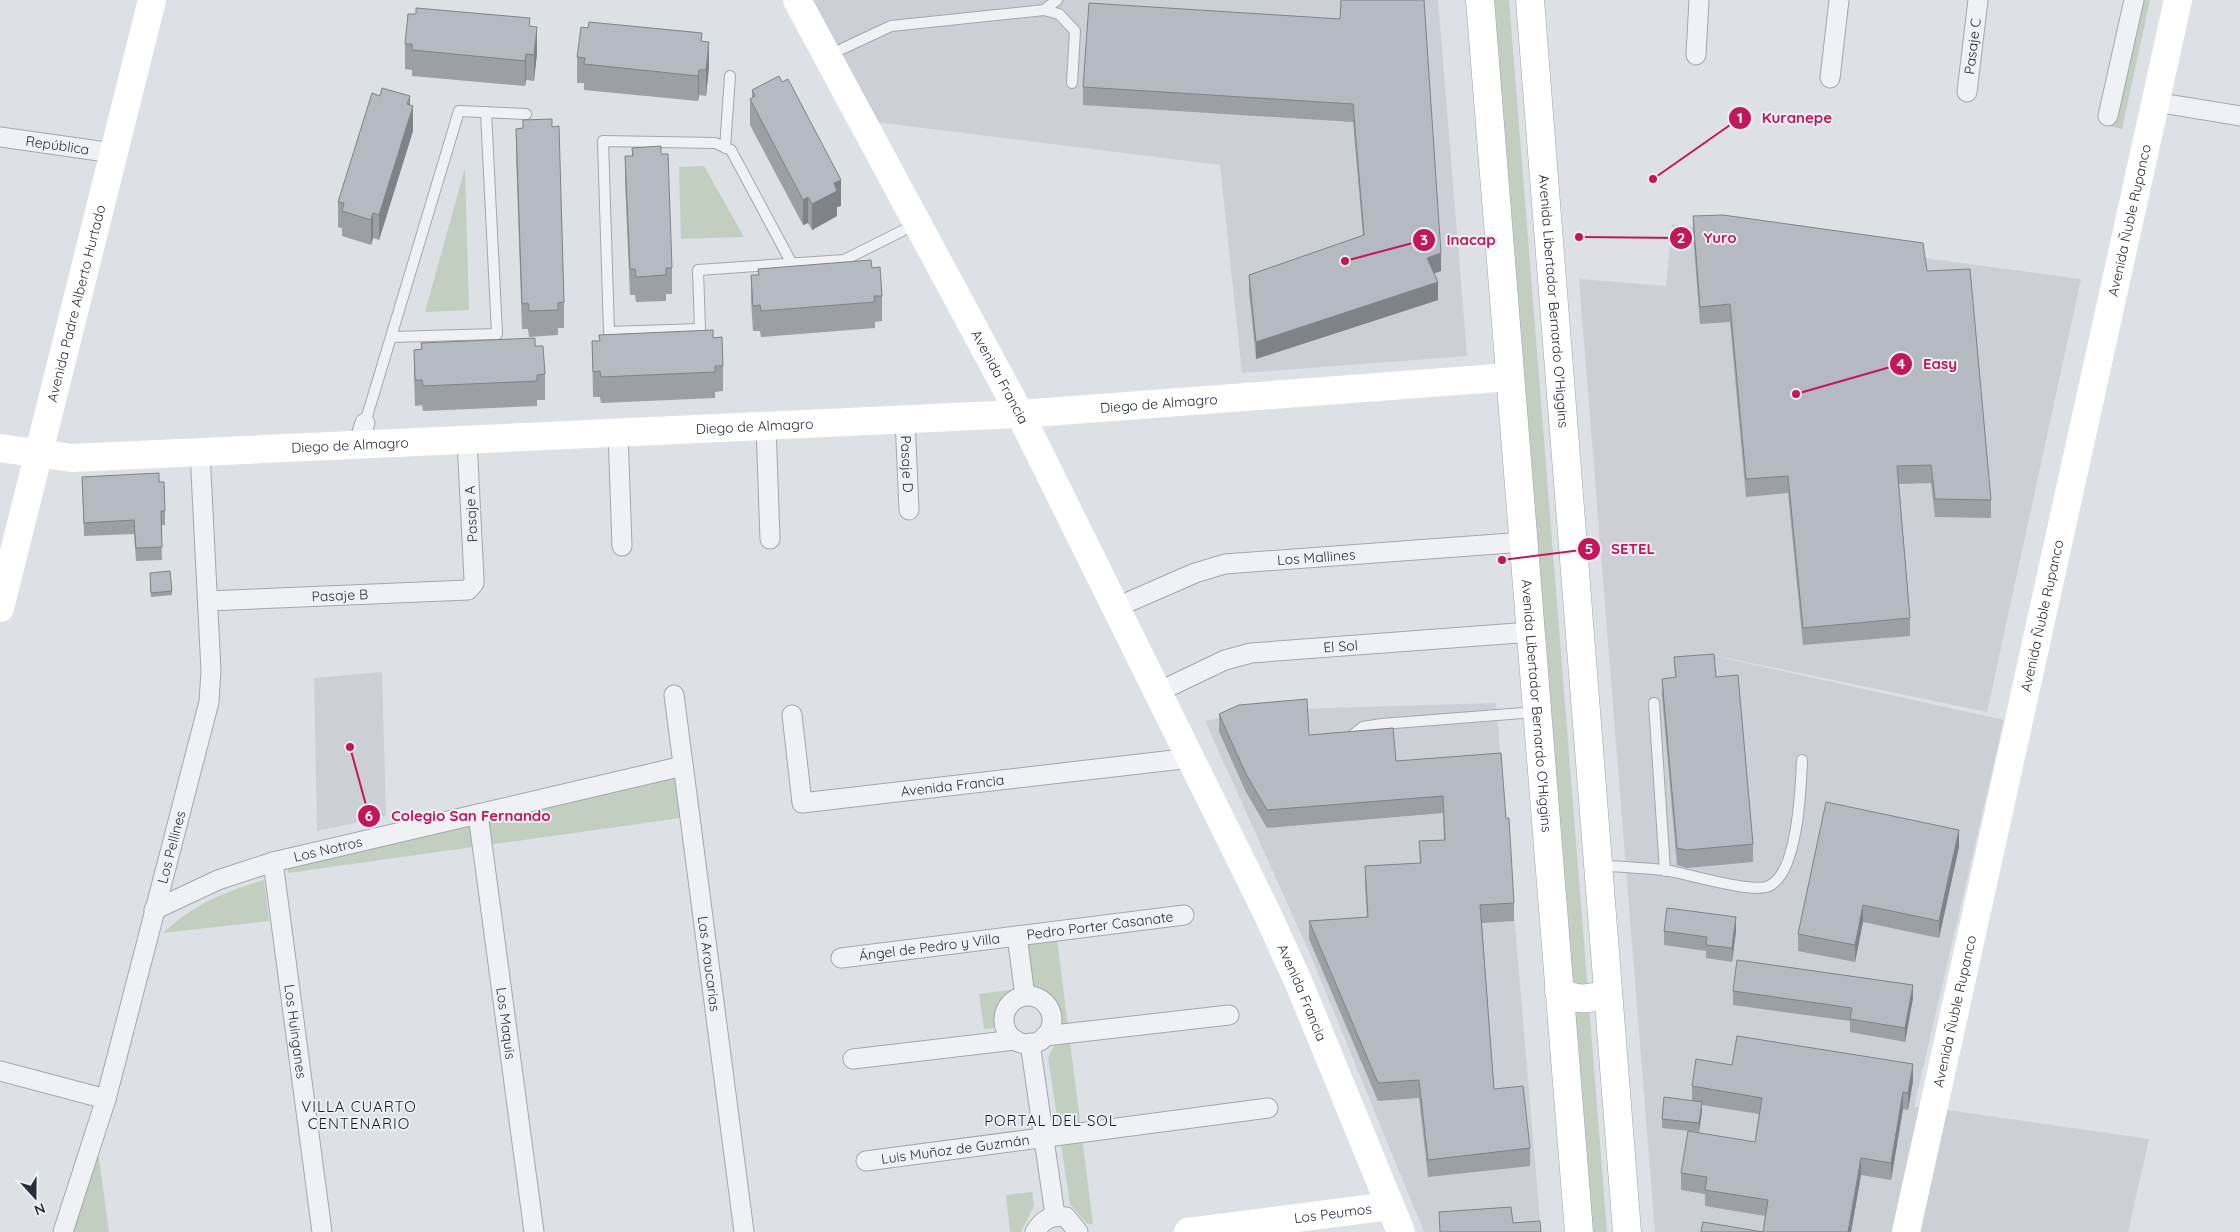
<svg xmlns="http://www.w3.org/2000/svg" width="2240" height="1232" viewBox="0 0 2240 1232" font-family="Quicksand,sans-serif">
  <rect width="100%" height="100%" fill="#dde0e5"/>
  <!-- built -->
  <path fill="#cccfd6" d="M808 0H1438L1467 356 1242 373 1220 165 875 122Z
    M1672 224 2081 279 1987 712 1679 648 2004 720 1914 1107 1941 1109 2149 1139 2128 1232H1655L1579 279 1666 286Z
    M382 672 386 816 317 831 314 678Z
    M1496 703 1541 1232H1424L1311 956 1205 721 1258 710Z"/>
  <!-- green -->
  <path fill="#c2cebf" d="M1488 0H1509L1607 1232H1588Z
    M2133 0H2150L2122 129 2106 125Z
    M704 166 744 237 681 239 679 167Z
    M465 168 469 310 425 312Z
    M674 776 680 818 288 873 287 868Z
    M264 880 269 921 163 933C192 905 226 891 264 880Z
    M1057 939 1093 1224H1087L1070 1204 1048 1057C1061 1037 1061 1027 1056 1003L1030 984 1025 943Z
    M1010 990 1011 994 996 1009 994 1028 984 1029 979 994Z
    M96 1137 109 1232H71Z
    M1032 1192 1034 1206 1021 1232H1010L1006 1195Z"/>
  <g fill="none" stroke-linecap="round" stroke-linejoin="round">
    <defs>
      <path id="lane" d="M1044 10 1059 14 1075 31 1072 83
        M829 55 891 26 1044 10 1057 0
        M725 148 730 76
        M792 264 731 150 715 143 603 141 609 332 700 329 698 270 844 260 916 224
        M391 337 497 334 486 112
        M365 423 459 111 526 114
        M1654 703 1665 871
        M1348 739 1363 727 1382 724 1536 712
        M1599 865C1620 867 1642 868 1664 870 1686 873 1752 894 1769 886 1798 873 1801 787 1802 760"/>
      <g id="street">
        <path d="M1696 55 1699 0"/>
        <path d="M1830 78 1839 0"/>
        <path id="s1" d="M1967 92 1978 0"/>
        <path d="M2155 102 2240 116"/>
        <path d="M2108 116 2134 0"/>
        <path id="s2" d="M0 137 113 153"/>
        <path id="s3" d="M905 419 909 510"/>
        <path d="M766 426 770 539"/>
        <path d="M618 432 622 546"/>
        <path d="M358 445 365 423"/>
        <path id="s4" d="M208 601 468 590 474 583V579L467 440"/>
        <path id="s5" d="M1117 607 1195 573 1225 564 1524 542"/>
        <path id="s6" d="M1158 692 1225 660 1251 653 1531 632"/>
        <path id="s7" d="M674 695 744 1232"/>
        <path id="s8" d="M792 715 802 803 1191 758"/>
        <path id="s9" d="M478 814 534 1232"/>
        <path id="s10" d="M273 862 322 1232"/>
        <path id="s11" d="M154 910 218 880 273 862 683 766"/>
        <path d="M1017 936 1025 996"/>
        <path id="s12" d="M841 958 1184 915"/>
        <circle cx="1028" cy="1020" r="24"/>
        <path d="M1045 1036 1229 1015"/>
        <path d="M1030 1043 1055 1215"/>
        <path d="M853 1059 1015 1040"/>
        <path d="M0 1071 106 1099"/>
        <path id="s13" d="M866 1161 1268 1108"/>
        <path id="s14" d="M63 1232 106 1099 209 702 211 671 200 452"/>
        <path d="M1035 1232C1043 1219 1051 1215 1066 1217L1078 1232"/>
      </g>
      <g id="primary">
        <path id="s20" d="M1480 0 1579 1232"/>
        <path id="s21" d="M1530 0 1627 1232"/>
        <path d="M1559 991C1576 1002 1590 999 1608 993"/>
      </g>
    </defs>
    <!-- lane casing -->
    <use href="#lane" stroke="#a3a7ae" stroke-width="12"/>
    <!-- street casing -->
    <use href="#street" stroke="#a3a7ae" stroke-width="21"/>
    <!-- primary casing -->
    <use href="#primary" stroke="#9ea4b0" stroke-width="29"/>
    <!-- lane -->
    <use href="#lane" stroke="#f0f1f4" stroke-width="10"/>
    <!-- street -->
    <use href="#street" stroke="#f0f1f4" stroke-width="19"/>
    <!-- secondary -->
    <g stroke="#fff" stroke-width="28">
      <path id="s15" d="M797 0 1020 414 1266 911 1298 981 1401 1232"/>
      <path id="s16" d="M0 448 72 458 1020 414 1510 377"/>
      <path id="s17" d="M0 608 152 0"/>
      <path id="s18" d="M1188 1232 1390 1206"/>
      <path id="s19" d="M1906 1232 2178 0"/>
    </g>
    <!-- primary -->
    <use href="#primary" stroke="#fff" stroke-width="28"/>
  </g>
  <!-- wall -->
  <path fill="#9c9fa6" d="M1340 19 1441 271 1434 273 1438 300 1256 359 1249 292V275L1363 236 1353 122 1083 105V87Z
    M530 26 537 53 534 81 526 80 525 86 412 76V70L405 69V44Z
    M588 28 702 41 709 67 706 96 699 95 698 101 584 90V83H577V57Z
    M752 90 841 206 837 207V216L812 230 808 223 803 225 750 125V99L752 98Z
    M410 105 413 131 379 240 373 238 371 245 342 236V228L338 227V202Z
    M516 129 564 302V328H558V335L529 337 528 329H522L516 154Z
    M632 148 672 268V294H666V301L636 302 635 295H630L625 182V156H632Z
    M1693 216 1927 271 1991 500V518L1935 517 1931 483 1899 484 1910 618V636L1803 645 1788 493 1746 497 1730 322 1700 324 1693 233Z
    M872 268 882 296V321L875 322V328L761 337 760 331H753L751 301V275H758V269Z
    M713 338 723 366V391L715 392V398L601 403 600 397H593L592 341Z
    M421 343 535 346 545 374V400H537V406L423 411 422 405 415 406 414 375V350L421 349Z
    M82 477 165 511V525H161L162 560 136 561 134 534 84 536Z
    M150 578 172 591V595L151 597Z
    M1674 657 1716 677 1753 844V862L1687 868 1677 865 1662 696V679L1675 678Z
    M1219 714 1309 735 1396 761 1506 818 1514 903V921L1482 923 1494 1089 1530 1148V1166L1428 1177 1419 1098 1378 1101 1309 939V921L1367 917 1365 884V866L1420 863 1419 841 1444 840 1443 813 1267 828 1246 792 1219 732Z
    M1959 847 1939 938 1863 922 1855 962 1798 951V934Z
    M1664 931H1736L1732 962 1706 958V951L1664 945Z
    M1733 991 1913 998 1905 1042 1850 1032V1021L1733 1005Z
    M1732 1065 1913 1081 1908 1110 1903 1109 1891 1180 1861 1175 1851 1232H1701H1763L1765 1216 1705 1206V1194L1681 1190V1173L1755 1142 1759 1114 1702 1105V1111L1699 1132 1662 1128V1119L1692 1101V1086Z"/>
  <!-- shaded-wall -->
  <path fill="#7f8287" d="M537 27V53L534 81V55Z
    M709 42V67L706 96V70Z
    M526 54V80L525 86V61Z
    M699 70V95L698 101V76Z
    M410 96V117L413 106V131L379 240V215Z
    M841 180V206L837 207V216L812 230V204L834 183Z
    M808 197V223L803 225V200Z
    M373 213V238L371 245V220Z
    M1441 253V271L1427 276V258Z
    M1438 282V300L1256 359V342Z
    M1959 830V847L1939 938V921Z
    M1863 905V922L1855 962V945Z
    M1736 917V931L1732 962V948Z
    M1913 985V998L1905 1042V1028Z
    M1913 1064V1081L1908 1110V1093Z
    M1903 1092V1109L1891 1180V1163Z
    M1702 1102V1111L1699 1132V1123Z
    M1861 1158V1175L1851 1232H1848Z"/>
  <!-- building -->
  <path fill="#b5b9c1" stroke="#7f8287" d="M1341 0H1424L1441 253 1427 258 1438 282 1256 342 1249 275 1364 235 1353 104 1083 87 1089 3 1340 19Z
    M416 8 530 18 529 26 537 27 534 55 526 54 525 61 412 50V44H405L408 14H416Z
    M589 22 702 33 701 41 709 42 706 70H699L698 76 584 64 585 58 577 57 581 27 588 28Z
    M779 76 782 82 788 79 841 180 834 183 837 191 812 204 808 197 803 200 750 99 755 96 752 90Z
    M382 88 410 96 407 104 413 106 379 215 373 213 371 220 342 211 344 203 338 202 372 93 380 96Z
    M552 119V127L559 126 564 302 558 303V310L529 311 528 303 522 304 516 129 523 128V120Z
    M661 146V154H668L672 268H666V275L636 277 635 269H630L625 156H633L632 148Z
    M1723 215 1923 243 1927 271 1970 269 1991 500 1935 499 1931 465 1897 466 1910 618 1803 628 1788 476 1746 479 1730 304 1700 307 1693 216Z
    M871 260 872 268 880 267 882 296H874L875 302 761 311 760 305 753 306 751 275H759L758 269Z
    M713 330V338L722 337 723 366H715V372L601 377 600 371 593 372 592 341H600L599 335Z
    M535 338V346H543L545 374 537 375V381L423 386 422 380H415L414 350 422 349 421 343Z
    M159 473V482H164L165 511H161L162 547 136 548 134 520 84 523 82 477Z
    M170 571 172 591 151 593 150 573Z
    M1714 654 1716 677 1738 675 1753 844 1687 850 1677 848 1662 679 1676 677 1674 657Z
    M1307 699 1309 735 1393 728 1396 761 1501 753 1506 818H1509L1514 903 1480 905 1494 1089 1523 1086 1530 1148 1428 1160 1419 1080 1378 1083 1309 921 1368 917 1365 866 1421 863 1419 841 1445 840 1443 796 1267 810 1246 774 1219 714 1239 705Z
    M1826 802 1959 830 1939 921 1863 905 1855 945 1798 934Z
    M1667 908 1736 917 1732 948 1706 945 1707 937 1664 931Z
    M1737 960 1913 985 1905 1028 1850 1019 1852 1008 1733 991Z
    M1737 1036 1913 1064 1908 1093 1903 1092 1891 1163 1861 1158 1848 1232H1701L1703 1222 1763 1232 1768 1200 1705 1190 1707 1177 1681 1173 1688 1131 1755 1142 1762 1098 1692 1086 1696 1059 1732 1065Z
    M1664 1097 1702 1102 1699 1123 1662 1119Z
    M1511 1207 1513 1223 1540 1221 1541 1232H1440L1439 1212Z"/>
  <g text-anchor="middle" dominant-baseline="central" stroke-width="4" stroke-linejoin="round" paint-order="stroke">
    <!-- street labels -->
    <g font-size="14" fill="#292e3a" stroke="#eceff3">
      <text stroke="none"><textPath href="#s1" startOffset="46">Pasaje C</textPath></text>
      <text stroke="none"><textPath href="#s2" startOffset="58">República</textPath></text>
      <text stroke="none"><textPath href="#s19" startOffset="1036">Avenida Ñuble Rupanco</textPath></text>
      <text stroke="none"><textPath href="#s21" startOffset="302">Avenida Libertador Bernardo O'Higgins</textPath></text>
      <text stroke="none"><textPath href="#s17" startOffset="314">Avenida Padre Alberto Hurtado</textPath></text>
      <text stroke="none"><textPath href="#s15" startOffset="428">Avenida Francia</textPath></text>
      <text stroke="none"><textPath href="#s16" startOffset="1161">Diego de Almagro</textPath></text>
      <text stroke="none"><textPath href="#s16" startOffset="756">Diego de Almagro</textPath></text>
      <text stroke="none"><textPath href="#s16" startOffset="351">Diego de Almagro</textPath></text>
      <text stroke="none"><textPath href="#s3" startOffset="45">Pasaje D</textPath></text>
      <text transform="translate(471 514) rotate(-93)">Pasaje A</text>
      <text stroke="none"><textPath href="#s5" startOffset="208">Los Mallines</textPath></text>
      <text stroke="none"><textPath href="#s4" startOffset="132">Pasaje B</textPath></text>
      <text stroke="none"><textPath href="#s19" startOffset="631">Avenida Ñuble Rupanco</textPath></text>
      <text stroke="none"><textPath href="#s6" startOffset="191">El Sol</textPath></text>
      <text stroke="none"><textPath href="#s20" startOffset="708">Avenida Libertador Bernardo O'Higgins</textPath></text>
      <text stroke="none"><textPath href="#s8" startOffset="240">Avenida Francia</textPath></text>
      <text stroke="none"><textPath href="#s14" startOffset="400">Los Pellines</textPath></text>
      <text stroke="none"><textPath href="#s11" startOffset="185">Los Notros</textPath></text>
      <text stroke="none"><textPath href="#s12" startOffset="261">Pedro Porter Casanate</textPath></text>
      <text stroke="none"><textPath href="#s12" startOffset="89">Ángel de Pedro y Villa</textPath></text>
      <text stroke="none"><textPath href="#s7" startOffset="271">Las Araucarias</textPath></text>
      <text stroke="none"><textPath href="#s15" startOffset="1114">Avenida Francia</textPath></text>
      <text stroke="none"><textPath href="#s19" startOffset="226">Avenida Ñuble Rupanco</textPath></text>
      <text stroke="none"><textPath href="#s9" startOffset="211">Los Maquis</textPath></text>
      <text stroke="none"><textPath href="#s10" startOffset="171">Los Huinganes</textPath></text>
      <text stroke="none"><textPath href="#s13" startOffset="90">Luis Muñoz de Guzmán</textPath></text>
      <text stroke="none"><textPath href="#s18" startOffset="146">Los Peumos</textPath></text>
    </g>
    <!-- neighbourhood labels -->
    <g font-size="15" letter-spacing="1" fill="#1b1f2b" stroke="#eceff3">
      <text x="359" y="1106">VILLA CUARTO<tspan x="359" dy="17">CENTENARIO</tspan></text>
      <text x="1051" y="1120">PORTAL DEL SOL</text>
    </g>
  </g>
  <!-- callouts -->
  <path fill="none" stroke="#c2185b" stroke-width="2" d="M1653 179L1740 118M1579 237L1681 238M1345 261L1424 240M1796 394L1901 364M1502 560L1589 549M350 747L369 816"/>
  <g fill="#c2185b" stroke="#eceff3" stroke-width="2">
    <circle cx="1653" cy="179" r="5"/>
    <circle cx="1579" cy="237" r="5"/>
    <circle cx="1345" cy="261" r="5"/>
    <circle cx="1796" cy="394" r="5"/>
    <circle cx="1502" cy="560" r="5"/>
    <circle cx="350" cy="747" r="5"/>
    <circle cx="1740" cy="118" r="12"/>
    <circle cx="1681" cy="238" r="12"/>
    <circle cx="1424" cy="240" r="12"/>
    <circle cx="1901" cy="364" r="12"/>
    <circle cx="1589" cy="549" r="12"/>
    <circle cx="369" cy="816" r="12"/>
  </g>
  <g font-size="15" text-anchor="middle" font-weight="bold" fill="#fff">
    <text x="1740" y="123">1</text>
    <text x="1681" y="243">2</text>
    <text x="1424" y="245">3</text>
    <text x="1901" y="369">4</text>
    <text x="1589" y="554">5</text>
    <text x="369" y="821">6</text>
  </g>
  <g font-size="15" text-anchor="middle" font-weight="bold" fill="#c2185b" stroke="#eceff3" stroke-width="4" stroke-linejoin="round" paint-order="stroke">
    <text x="1797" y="123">Kuranepe</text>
    <text x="1720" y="243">Yuro</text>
    <text x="1471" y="245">Inacap</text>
    <text x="1940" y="369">Easy</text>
    <text x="1633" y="554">SETEL</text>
    <text x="471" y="821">Colegio San Fernando</text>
  </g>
  <!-- north arrow -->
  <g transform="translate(35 1197) rotate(159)" stroke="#eceff3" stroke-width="4" paint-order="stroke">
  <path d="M0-4L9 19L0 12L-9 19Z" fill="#292e3a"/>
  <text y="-8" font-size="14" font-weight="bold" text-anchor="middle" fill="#292e3a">N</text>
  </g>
</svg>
